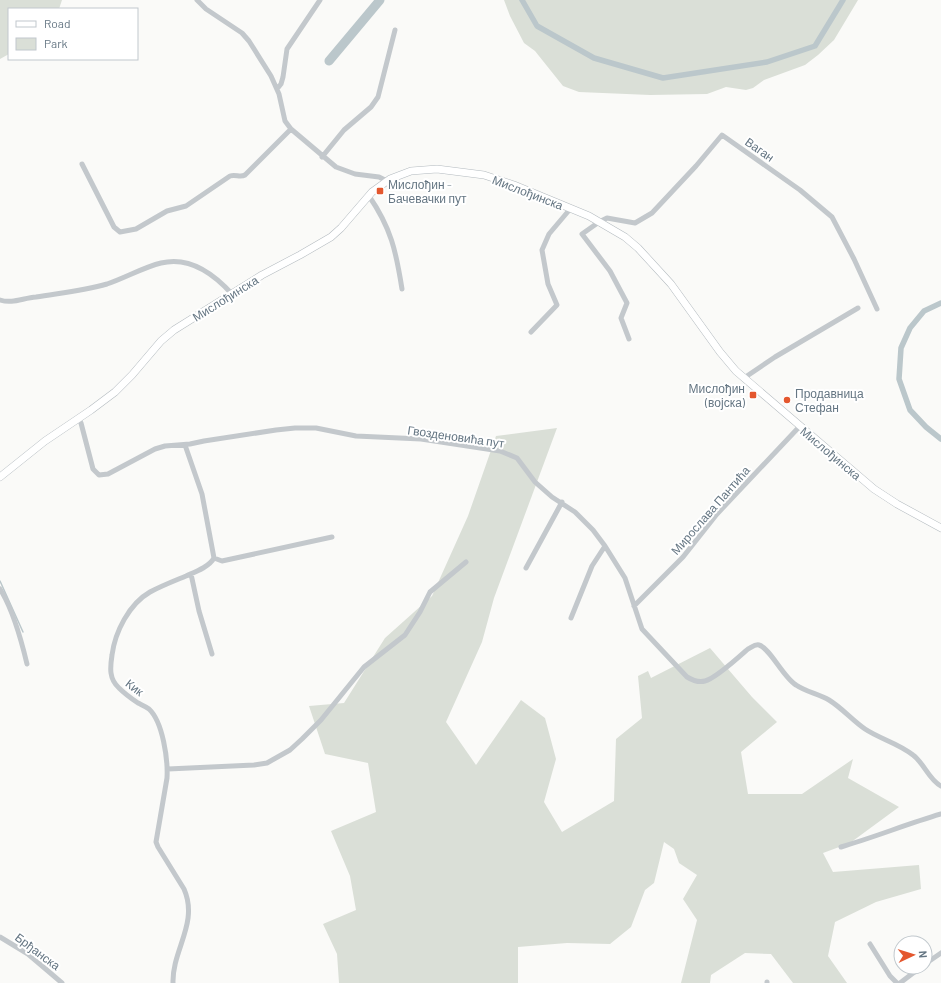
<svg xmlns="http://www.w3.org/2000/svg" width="941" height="983" viewBox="0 0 941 983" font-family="Barlow,sans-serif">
  <rect width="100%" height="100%" fill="#fafaf8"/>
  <!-- green -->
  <path fill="#dadfd7" d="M0 0H62L59 9H9V54L0 59Z
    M504 0H858L834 40 818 55 805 65 764 80 753 88 746 90 726 87 707 94 650 95 579 92 563 86 535 51 524 43 510 16Z
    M557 428 494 598 482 642 446 722 476 765 521 700 545 718 556 759 544 802 562 832 614 801 616 739 642 718 638 676 648 671 651 678 710 648 752 697 777 722 741 752 748 794H802L853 759 848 778 899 807 850 843 823 853 833 872 919 865 921 889 876 902 835 922 828 956 847 983H793L771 954 745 953 711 975 710 983H681L697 920 683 899 697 875 679 863 674 849 664 842 654 883 645 890 631 927 610 944 567 943 518 947V983H339L337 954 323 924 356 910 350 876 331 831 376 812 368 763 325 754 309 706 344 703 385 638 432 596 468 516 496 436Z"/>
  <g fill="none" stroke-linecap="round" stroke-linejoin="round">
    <!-- stream -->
    <path stroke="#bbc7cb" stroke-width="1.5" d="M0 581 23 632"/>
    <!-- canal -->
    <path stroke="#bbc7cb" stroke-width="5.5" d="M522 0 537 26 594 58 663 78 767 62 815 46 843 0
      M941 303 924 311 910 328 901 348 899 379 910 410 926 427 941 439"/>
    <!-- river -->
    <path stroke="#bbc7cb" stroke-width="9" d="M329 61 380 0"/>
    <defs>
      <path id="secondary" d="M0 477 45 441 91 410 115 392 132 375 161 341 174 330 262 275 300 255 331 237 341 228 372 192 390 179 411 171 437 169 484 175 514 185 589 216 625 237 638 248 671 284 720 352 736 371 874 489 897 504 941 528"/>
    </defs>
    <!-- secondary casing -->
    <use href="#secondary" stroke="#b3babf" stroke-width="8"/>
    <!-- street -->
    <path stroke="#c3c8cc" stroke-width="5" d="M197 0 206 9 242 33 249 41 271 76 279 94 285 121 291 129 336 167 355 174 379 177 387 181
      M277 89 281 84 283 77 287 49 320 0
      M322 157 344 130 371 107 378 97 395 30
      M82 164 114 227 120 232 136 229 167 211 186 206 230 176C236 174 240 178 245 175L291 129
      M369 196C391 228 396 251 402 289
      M0 300C12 304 23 298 36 297 60 293 83 291 107 284 125 278 144 267 161 263 189 256 214 274 232 294
      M531 332 557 305 548 284 542 250 549 234 571 208
      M629 339 621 318 627 303 610 271 582 234 599 222 607 218 635 223 652 213 696 166 722 135 800 190 832 217 854 259 877 309
      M744 378 775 357 858 308
      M78 418 81 423 93 469 99 475 108 474 155 449 165 446 190 444 204 441 276 430 295 428H316L356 436 421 439 500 451 517 458 535 482 552 497 575 512 593 530 605 546 625 578 642 629 687 677C692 680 698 683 705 681 715 679 739 657 748 649 752 647 755 644 759 645 770 648 783 677 796 685 806 692 819 694 829 700 842 708 852 720 865 729 880 739 898 743 913 755 924 763 929 780 941 786
      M214 558 222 561 332 537
      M526 568 562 502
      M191 574 199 611 212 654
      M0 589C12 608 22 643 27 664
      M634 606 683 557 717 514 800 426
      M571 618 592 566 605 546
      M168 769 254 765 267 763 290 750 302 739 321 720 364 667 405 635 420 612 430 592 466 562
      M841 847C875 837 907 824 941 814
      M0 937 28 954 62 983
      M870 944 890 976 897 983
      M925 964 941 953
      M767 982V983
      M173 983C172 950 199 923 184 889L158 847 156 842 167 778C168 760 163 722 149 709 145 706 142 705 138 703 132 699 125 694 119 688 109 679 110 668 112 655 115 632 129 604 150 592 161 586 174 581 186 576 195 572 209 567 214 558L202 494 185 445
      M900 983 921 967"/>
    <!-- secondary -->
    <use href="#secondary" stroke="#fff" stroke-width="7"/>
  </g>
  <!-- markers -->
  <g fill="#e4572e" stroke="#fff" stroke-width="1.5">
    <rect x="376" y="187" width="8" height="8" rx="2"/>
    <rect x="749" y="391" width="8" height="8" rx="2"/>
    <circle cx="787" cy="400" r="4"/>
  </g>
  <g text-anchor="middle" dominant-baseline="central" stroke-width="4" stroke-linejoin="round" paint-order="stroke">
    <!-- street labels -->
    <g font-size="12" fill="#657683" stroke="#fff">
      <text transform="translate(760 149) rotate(35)">Ваган</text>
      <text transform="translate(528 192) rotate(21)">Мислођинска</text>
      <text transform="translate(225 298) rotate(-32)">Мислођинска</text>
      <text transform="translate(456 436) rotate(8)">Гвозденовића пут</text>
      <text transform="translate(831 453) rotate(40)">Мислођинска</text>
      <text transform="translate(710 510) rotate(-49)">Мирослава Пантића</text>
      <text transform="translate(135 687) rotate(37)">Кик</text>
      <text transform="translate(38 951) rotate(37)">Брђанска</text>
    </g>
    <!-- poi labels -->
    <g font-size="12" fill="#657683" stroke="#fff" text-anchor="start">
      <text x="388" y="184">Мислођин -<tspan x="388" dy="14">Бачевачки пут</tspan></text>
      <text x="745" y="388" text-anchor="end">Мислођин<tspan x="745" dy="14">(војска)</tspan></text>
      <text x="795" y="393">Продавница<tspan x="795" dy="14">Стефан</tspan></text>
    </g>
  </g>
  <!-- legend -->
  <rect x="8" y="8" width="130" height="52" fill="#ffffff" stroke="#c1c8cd"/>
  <rect x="16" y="21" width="20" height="6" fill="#ffffff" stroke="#c1c8cd"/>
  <text x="44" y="28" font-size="12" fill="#657683">Road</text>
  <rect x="16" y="38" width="20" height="12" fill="#dadfd7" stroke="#c1c8cd"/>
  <text x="44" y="48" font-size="12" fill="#657683">Park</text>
  <!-- north arrow -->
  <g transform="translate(913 955) rotate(86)"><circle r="19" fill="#ffffff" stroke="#c1c8cd"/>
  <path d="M0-3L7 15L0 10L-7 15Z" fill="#e4572e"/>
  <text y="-6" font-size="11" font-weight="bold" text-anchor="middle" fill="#657683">N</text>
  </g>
</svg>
